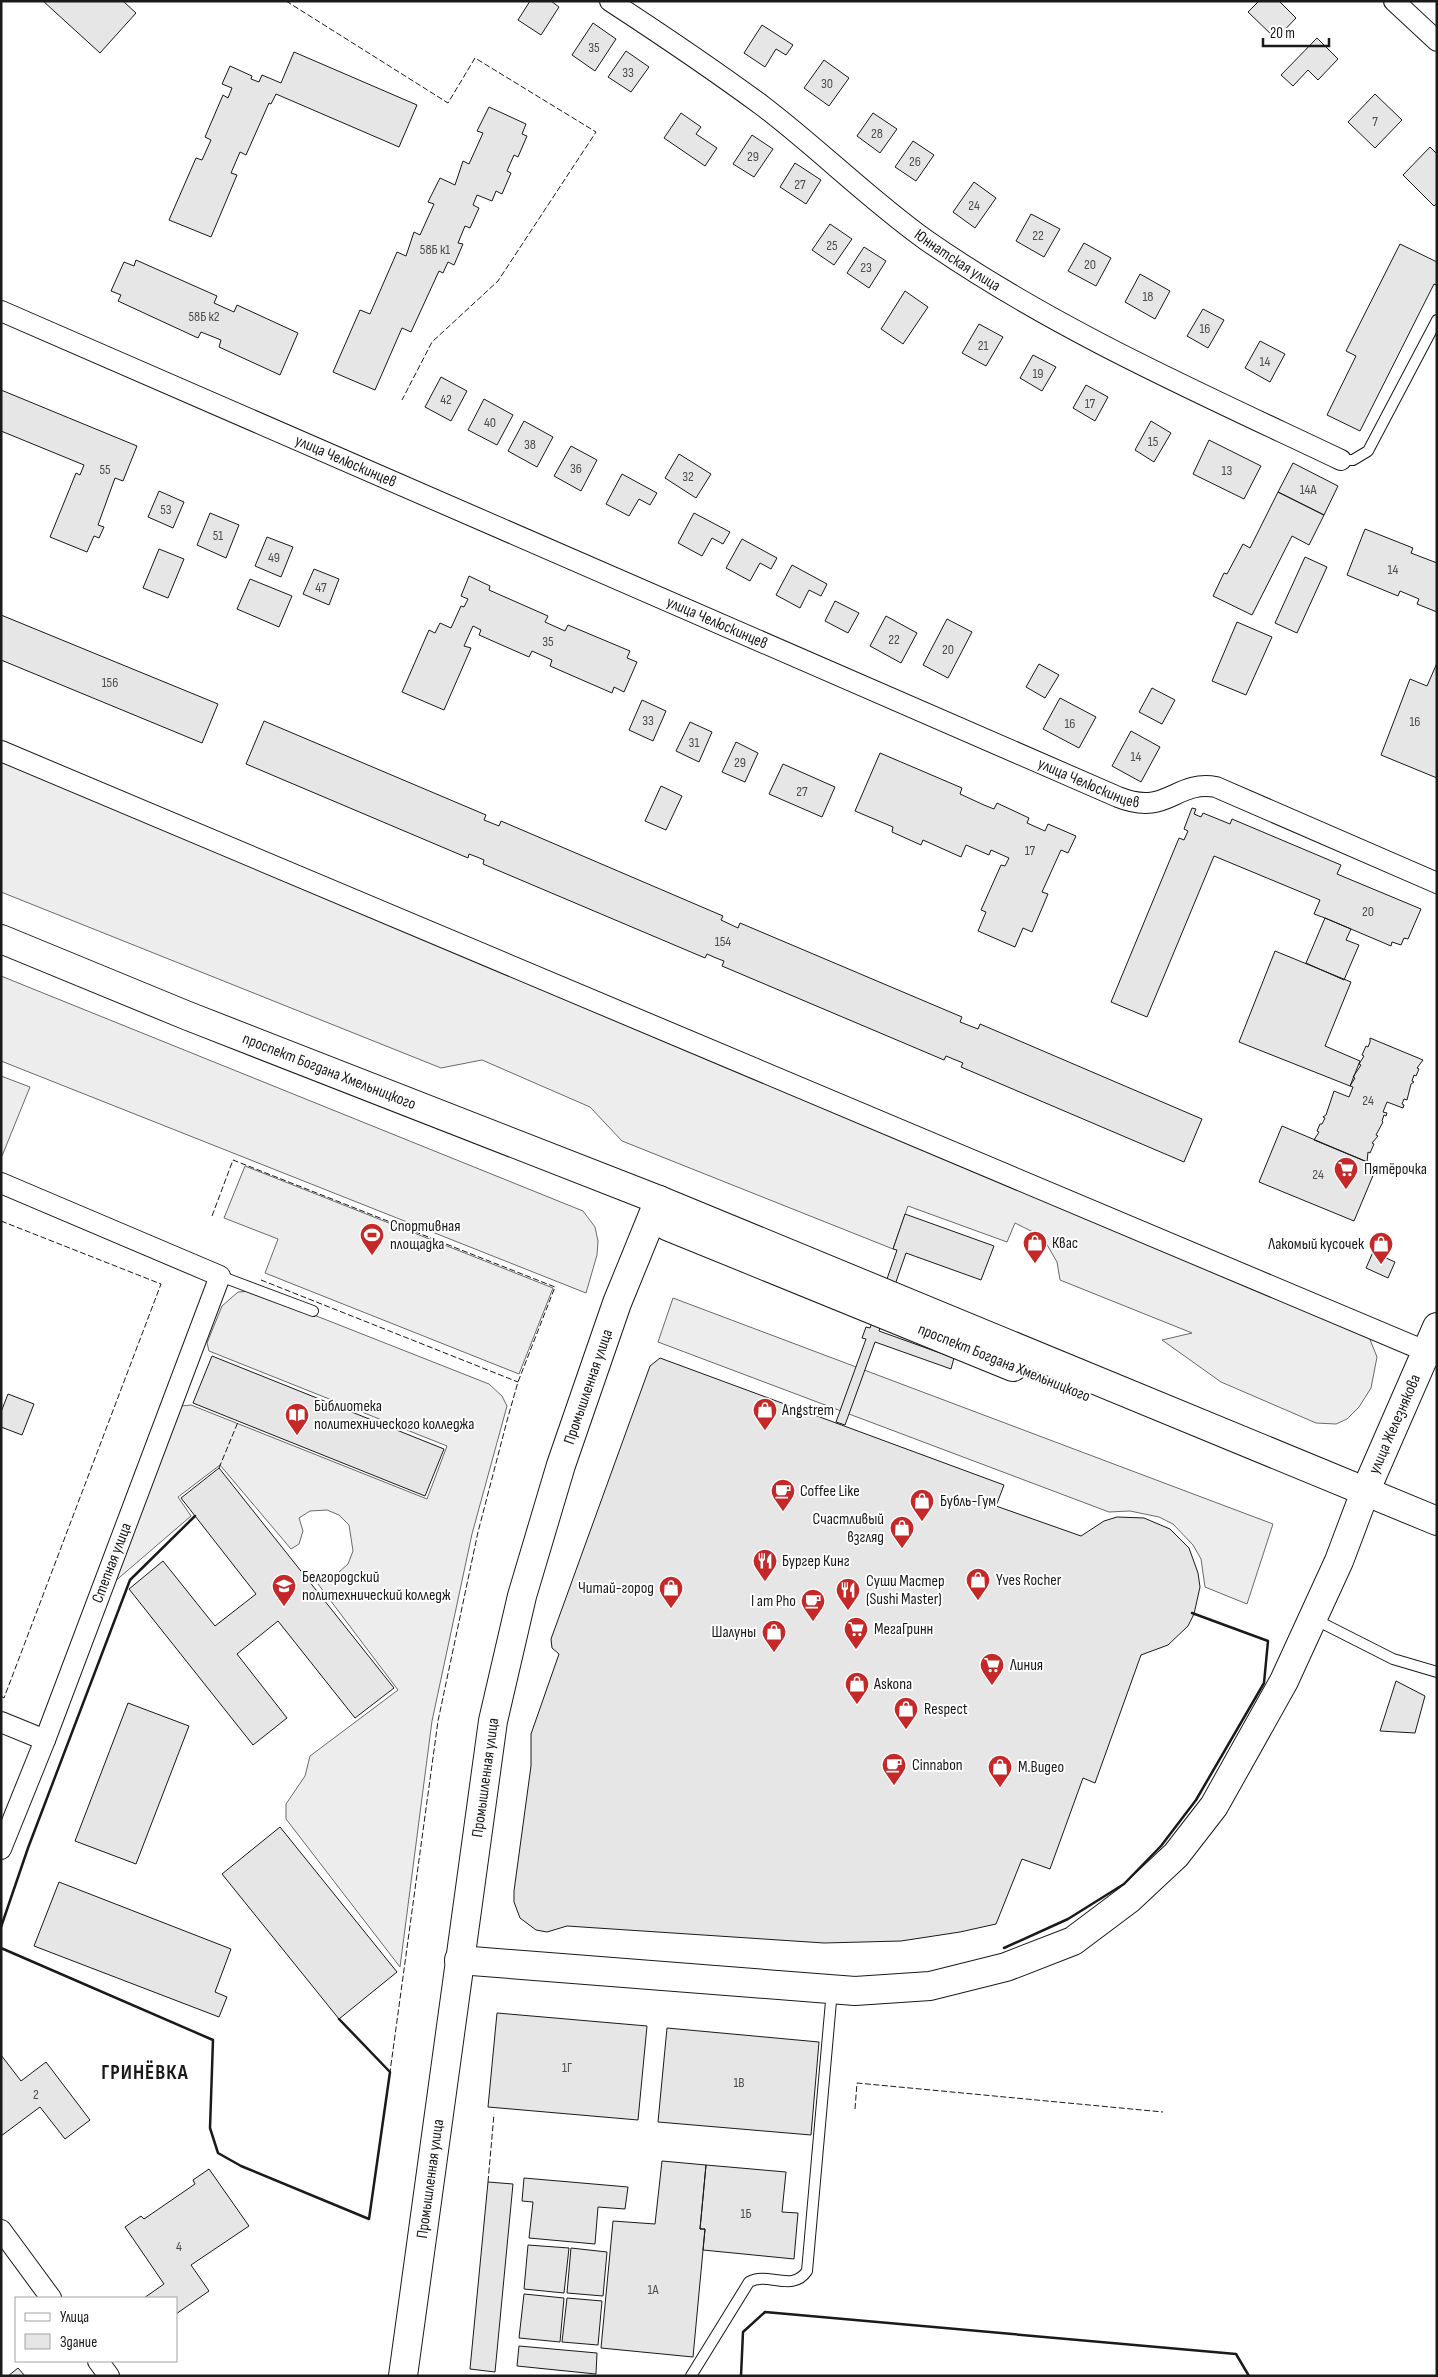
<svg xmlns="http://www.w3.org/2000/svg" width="1438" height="2377" viewBox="0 0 1438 2377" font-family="'Sofia Sans Condensed',sans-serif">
  <rect width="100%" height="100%" fill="#fff"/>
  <!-- built -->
  <path fill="#ededed" stroke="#6a6a6a" d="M1 751 1369 1337 1377 1357 1371 1388 1359 1407 1347 1419 1336 1424 1316 1423 1221 1382 1162 1340 1192 1333 1060 1280 1057 1262 1046 1243 1035 1233 1015 1223 1007 1242 908 1206 893 1249 622 1141 590 1107 482 1060 441 1068 1 892Z
    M1 976 583 1211 595 1227 598 1241 597 1255 586 1293 1 1061Z
    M1 1076 30 1087 2 1156H1Z
    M245 1166 553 1288 519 1374 265 1273 278 1239 224 1218Z
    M253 1291 489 1384 502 1396 507 1406 472 1534 432 1721 400 1967 286 1819V1804L305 1776 310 1756 398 1690 318 1584 331 1579 348 1564 353 1551 349 1525 339 1515 327 1510 310 1511 299 1518 303 1531 299 1544 291 1549 220 1465 178 1497 191 1516 113 1583 181 1406 191 1405 427 1499 447 1446 209 1351 207 1343 222 1306 238 1292Z
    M673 1298 1273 1524 1247 1604 1205 1587 1201 1559 1193 1545 1173 1524 1159 1517 1130 1511 1109 1512 658 1342Z"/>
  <!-- building -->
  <path fill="#e6e6e6" stroke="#1a1a1a" d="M43 1H123L136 13 100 53Z
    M530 1H551L559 7 541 35 518 20Z
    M1259 1H1279L1296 18 1276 39 1248 12Z
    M593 23 616 39 595 71 572 55Z
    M762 25 793 45 786 55 776 49 765 67 744 53Z
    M1317 38 1338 59 1318 80 1308 70 1293 86 1281 75Z
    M626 51 649 67 631 92 608 77Z
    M294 52 417 105 399 147 276 94 271 104 269 103 246 155 240 152 231 173 237 175 211 237 169 220 196 158 202 160 211 140 205 137 223 95 228 98 232 88 222 84 230 66 252 76 251 79 259 82 262 75 281 83Z
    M824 60 849 78 829 106 804 88Z
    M1375 94 1402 120 1375 148 1348 122Z
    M489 107 526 124 522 134 527 136 518 157 514 155 507 171 511 173 502 194 496 191 492 201 477 195 473 205 479 208 470 228 465 226 458 243 463 244 454 265 448 262 443 273 439 271 411 332 402 328 375 390 333 372 360 310 370 314 397 252 406 256 414 232 420 235 434 204 428 202 440 178 455 185 463 161 469 164 483 133 477 131Z
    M681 113 701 127 696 134 717 148 705 166 664 138Z
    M873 113 897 129 880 153 857 136Z
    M752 135 773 149 754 177 733 164Z
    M913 141 934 155 916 181 895 167Z
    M1430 147 1437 154V203L1434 206 1403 175Z
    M795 163 821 180 806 204 780 187Z
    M974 182 996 198 975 228 953 212Z
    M1031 214 1060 229 1044 257 1016 241Z
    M830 224 852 239 834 265 812 250Z
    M1084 243 1111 258 1096 286 1068 271Z
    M1400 244 1437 262V285L1434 284 1360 431 1327 415 1356 356 1346 351Z
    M864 247 886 261 869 288 847 273Z
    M136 260 217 296 214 303 234 312 237 305 298 333 280 375 219 347 221 340 201 332 198 338 118 301 121 295 111 291 124 262 134 266Z
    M1140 274 1170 291 1155 319 1125 302Z
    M905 291 928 307 903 344 881 329Z
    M1203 309 1224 320 1208 348 1187 336Z
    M979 324 1003 337 986 366 962 353Z
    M1260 341 1285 354 1270 382 1245 368Z
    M1033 355 1056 367 1042 391 1020 378Z
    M441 377 467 391 451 421 425 407Z
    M1086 385 1108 397 1095 421 1073 408Z
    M1 390 137 446 123 481 115 478 98 525 104 527 99 538 94 536 87 552 50 537 76 473 80 475 84 465 1 431Z
    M484 399 513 415 497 445 468 430Z
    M524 421 553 437 537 467 508 451Z
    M1151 421 1171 433 1154 462 1135 450Z
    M1209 440 1261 466 1244 499 1193 474Z
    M571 446 597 460 581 491 554 476Z
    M679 454 711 474 696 498 665 478Z
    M1293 463 1338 486 1324 515 1278 492Z
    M622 474 657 493 650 505 639 499 629 516 606 504Z
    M159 491 184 502 173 528 148 517Z
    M1278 492 1324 515 1309 545 1292 536 1252 615 1213 596 1224 573 1227 574 1243 544 1250 548Z
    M210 513 239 525 226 558 197 545Z
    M694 513 730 532 723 544 712 538 702 556 678 543Z
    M1365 529 1413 548 1411 553 1437 563V612L1417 604 1419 599 1400 591 1398 596 1347 575Z
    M267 537 293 547 281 577 255 566Z
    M742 539 777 558 771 569 760 563 750 581 726 568Z
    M159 549 184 559 168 598 143 588Z
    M1305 557 1327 567 1297 633 1275 623Z
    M792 565 827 584 821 596 809 590 800 608 776 595Z
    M314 569 339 579 329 605 303 594Z
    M469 576 490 586 489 590 548 616 545 622 565 631 568 625 630 651 627 658 637 662 624 692 614 687 612 693 550 666 552 660 532 651 529 657 479 635 481 630 473 626 464 646 471 648 444 710 402 692 429 630 435 633 440 623 451 628 461 606 464 607 468 599 461 596Z
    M250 579 292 596 279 627 237 609Z
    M835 601 859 613 848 633 825 621Z
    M1 615 218 704 202 743 1 660Z
    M886 616 917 633 901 663 870 646Z
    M947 619 972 632 948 678 923 665Z
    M1237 622 1272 637 1246 695 1212 681Z
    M1437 663V778L1381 755 1410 679 1427 686Z
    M1039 664 1059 675 1045 698 1026 687Z
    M1152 688 1175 700 1162 724 1139 712Z
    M1060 698 1096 717 1079 748 1043 729Z
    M642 700 666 711 653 741 629 730Z
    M264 721 486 815 484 820 499 826 501 821 723 916 721 920 738 928 740 923 962 1017 960 1022 978 1029 980 1024 1202 1119 1184 1162 961 1067 963 1063 946 1056 944 1060 722 966 724 961 716 958 707 954 705 958 483 864 484 860 477 857 469 854 468 858 246 764Z
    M690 722 712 732 699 762 676 751Z
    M1131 731 1160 747 1141 782 1112 766Z
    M736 742 758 753 745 782 722 772Z
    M880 753 962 788 960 794 984 805 994 809 997 803 1029 818 1027 823 1045 831 1048 824 1076 836 1068 853 1061 850 1042 892 1048 894 1032 932 1023 928 1015 947 978 931 986 912 981 910 1001 865 1005 866 1009 858 991 850 989 855 966 845 961 857 923 840 921 845 892 832 893 827 855 811Z
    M783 764 835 787 822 817 769 794Z
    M661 786 682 796 666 830 645 821Z
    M1192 808 1196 809 1194 814 1201 817 1203 813 1230 824 1232 819 1341 865 1337 874 1421 909 1408 939 1404 938 1401 945 1392 942 1391 946 1325 918 1314 914 1320 900 1214 856 1147 1017 1111 1002 1179 838 1184 840 1188 831 1184 829Z
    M1325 918 1351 929 1346 940 1359 945 1344 980 1306 963Z
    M1275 951 1351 982 1325 1046 1360 1061 1350 1086 1239 1042Z
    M1370 1038 1423 1060 1417 1068 1419 1069 1416 1076 1414 1075 1412 1081 1414 1082 1411 1084 1407 1100 1404 1099 1402 1104 1404 1105 1403 1108 1387 1102 1383 1112 1387 1113 1386 1116 1384 1115 1382 1121 1383 1122 1376 1135 1378 1136 1372 1143 1374 1144 1370 1153 1368 1152 1367 1162 1314 1140 1319 1132 1317 1131 1320 1124H1322L1325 1118 1323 1117 1326 1115 1334 1091 1349 1097 1353 1087 1350 1086 1355 1078 1353 1077 1361 1065 1359 1064 1364 1056 1362 1055 1366 1046 1368 1047 1370 1042Z
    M1282 1126 1377 1166 1354 1221 1259 1182Z
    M905 1214 994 1246 981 1280 906 1253 879 1331 954 1358 951 1369 875 1342 845 1425 836 1422 866 1339 862 1338 866 1327 870 1328 897 1250 893 1249Z
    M1373 1252 1395 1262 1388 1278 1366 1268Z
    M212 1356 444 1449 425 1496 193 1403Z
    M660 1358 1004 1485 996 1506 1081 1536 1104 1521 1117 1517 1144 1518 1170 1529 1189 1548 1198 1573 1200 1587 1194 1614 1188 1626 1168 1645 1141 1655 1095 1783 1083 1778 1050 1869 1022 1859 996 1924 960 1932 901 1941 824 1943 567 1926 547 1932 536 1930 520 1918 514 1902V1891L531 1766V1734L559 1654 552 1648 551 1639 650 1366Z
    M8 1394 34 1404 22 1435 1 1427V1412Z
    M219 1468 394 1688 355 1718 278 1621 237 1654 287 1718 253 1745 129 1589 163 1561 215 1626 256 1594 181 1498Z
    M1396 1681 1425 1696 1415 1733 1380 1731Z
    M128 1703 189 1726 136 1864 75 1841Z
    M280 1827 397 1972 339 2019 222 1874Z
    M59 1882 231 1949 215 1992 227 1997 219 2017 34 1946Z
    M497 2013 647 2026 638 2120 488 2107Z
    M667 2028 819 2042 811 2135 658 2122Z
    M1 2055 21 2081 46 2062 90 2120 65 2139 40 2107 1 2136Z
    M662 2161 706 2165 700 2229H705L693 2357 601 2348 613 2221 655 2224Z
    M706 2165 786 2172 782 2212 798 2213 794 2259 703 2250 705 2229H700Z
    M209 2169 249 2226 191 2265 209 2291 176 2314V2298H144L164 2284 125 2227 141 2216 144 2219 195 2184 193 2180Z
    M524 2178 628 2187 625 2209 598 2207 595 2244 529 2238 533 2202 522 2201Z
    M488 2182 513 2184 495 2372 470 2369Z
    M528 2245 569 2248 564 2293 524 2289Z
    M571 2248 607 2252 603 2296 567 2293Z
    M524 2294 564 2298 560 2342 519 2338Z
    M567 2298 602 2301 598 2345 562 2342Z
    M519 2346 597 2353 596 2374 517 2366Z
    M18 2368 25 2376H8Z"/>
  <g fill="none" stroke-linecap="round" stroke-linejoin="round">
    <defs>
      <path id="lane" d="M1341 460H1353L1368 451 1437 320
        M220 1276 313 1311
        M1314 1619 1393 1659 1437 1672
        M691 2376 749 2282C768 2271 792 2293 807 2271L832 1990"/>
      <g id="street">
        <path id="s1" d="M610 1C662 35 714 70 764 107 819 149 870 200 926 240 1054 329 1200 393 1341 460"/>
        <path d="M1394 1 1437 41"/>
        <path id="s2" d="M1 311 1118 797C1168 817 1174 780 1216 787L1437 883"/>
        <path d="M1 751 1437 1356"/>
        <path d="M1 1183 220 1276 45 1740 1 1849"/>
        <path d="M1 1722 45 1740"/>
        <path d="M1 2230 51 2298"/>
        <path d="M98 2361 109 2376"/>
      </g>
      <g id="secondary">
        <path id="s3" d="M459 1960 855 1991 930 1986 1006 1967 1073 1941 1129 1899 1176 1855 1214 1806 1284 1681 1339 1561 1365 1492 1437 1327"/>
        <path id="s4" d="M403 2376 493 1721 522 1596 561 1465 617 1303 659 1200"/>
      </g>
      <g id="primary">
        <path id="s5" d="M1 939 188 1016 659 1200 1437 1521"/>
        <path d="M659 1200 667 1226 1013 1367"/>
      </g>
    </defs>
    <!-- lane casing -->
    <use href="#lane" stroke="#1a1a1a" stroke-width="12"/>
    <!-- street casing -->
    <use href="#street" stroke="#1a1a1a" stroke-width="22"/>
    <!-- secondary casing -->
    <use href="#secondary" stroke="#1a1a1a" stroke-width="30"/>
    <!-- primary casing -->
    <use href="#primary" stroke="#1a1a1a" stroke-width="30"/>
    <!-- lane -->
    <use href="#lane" stroke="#fff" stroke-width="10"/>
    <!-- street -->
    <use href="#street" stroke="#fff" stroke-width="20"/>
    <!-- secondary -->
    <use href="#secondary" stroke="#fff" stroke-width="28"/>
    <!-- primary -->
    <use href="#primary" stroke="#fff" stroke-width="28"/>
    <!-- fence -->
    <path stroke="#1a1a1a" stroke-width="1" stroke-dasharray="6 2.5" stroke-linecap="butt" d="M286 1 448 103 475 58 596 132 498 281 432 342 402 400
      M212 1216 233 1160 555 1287 518 1382 508 1417 478 1532 438 1721 390 2072
      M1 1221 161 1284 4 1698 1 1696
      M261 1280 518 1382
      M219 1468 238 1422
      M855 2109 857 2083 1163 2112
      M488 2182 494 2114"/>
    <!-- wall -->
    <path stroke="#1a1a1a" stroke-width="2.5" d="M1 1927 28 1848 130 1580 195 1516
      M1 1948 213 2040 210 2128 218 2153 241 2166 369 2219 390 2072 339 2019
      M1004 1948 1068 1919 1124 1884 1161 1846 1196 1800 1264 1683 1268 1641 1192 1613
      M741 2376 743 2332 765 2312 1236 2354 1249 2376"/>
  </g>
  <!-- icons -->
  <defs>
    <symbol id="supermarket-pin" viewBox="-11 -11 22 30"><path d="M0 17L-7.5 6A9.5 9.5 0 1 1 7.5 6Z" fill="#c62828" stroke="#fff"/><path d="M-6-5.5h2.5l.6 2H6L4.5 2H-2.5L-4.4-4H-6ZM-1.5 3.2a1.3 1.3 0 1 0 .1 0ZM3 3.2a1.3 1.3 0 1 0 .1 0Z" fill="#fff"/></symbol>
    <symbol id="stadium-pin" viewBox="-11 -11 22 30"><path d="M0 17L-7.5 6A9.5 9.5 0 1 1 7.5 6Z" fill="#c62828" stroke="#fff"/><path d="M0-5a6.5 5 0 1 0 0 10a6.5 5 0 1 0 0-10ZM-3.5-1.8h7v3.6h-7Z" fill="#fff"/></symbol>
    <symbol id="shop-pin" viewBox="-11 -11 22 30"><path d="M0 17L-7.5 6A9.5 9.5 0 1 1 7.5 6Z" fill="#c62828" stroke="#fff"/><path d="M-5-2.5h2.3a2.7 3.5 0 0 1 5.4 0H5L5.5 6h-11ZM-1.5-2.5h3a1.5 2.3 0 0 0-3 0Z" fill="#fff"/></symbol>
    <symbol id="library-pin" viewBox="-11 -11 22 30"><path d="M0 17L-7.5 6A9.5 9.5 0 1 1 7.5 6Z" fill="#c62828" stroke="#fff"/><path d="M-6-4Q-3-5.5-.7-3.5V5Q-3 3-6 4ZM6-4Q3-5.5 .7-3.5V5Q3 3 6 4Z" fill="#fff"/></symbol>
    <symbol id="cafe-pin" viewBox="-11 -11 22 30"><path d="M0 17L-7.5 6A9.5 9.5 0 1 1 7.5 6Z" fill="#c62828" stroke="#fff"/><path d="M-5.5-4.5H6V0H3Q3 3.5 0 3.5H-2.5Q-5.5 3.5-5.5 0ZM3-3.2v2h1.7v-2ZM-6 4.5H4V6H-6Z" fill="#fff"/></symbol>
    <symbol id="restaurant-pin" viewBox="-11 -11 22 30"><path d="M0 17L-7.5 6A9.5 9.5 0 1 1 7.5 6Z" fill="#c62828" stroke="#fff"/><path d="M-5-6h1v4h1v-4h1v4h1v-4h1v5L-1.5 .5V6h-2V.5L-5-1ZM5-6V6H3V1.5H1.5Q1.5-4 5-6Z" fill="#fff"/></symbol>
    <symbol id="university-pin" viewBox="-11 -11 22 30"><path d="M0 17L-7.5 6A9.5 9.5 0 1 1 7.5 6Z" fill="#c62828" stroke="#fff"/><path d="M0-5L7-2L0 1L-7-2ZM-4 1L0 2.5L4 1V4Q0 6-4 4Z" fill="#fff"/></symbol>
  </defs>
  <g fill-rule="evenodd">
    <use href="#supermarket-pin" x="1332" y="1155" width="28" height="38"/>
    <use href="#stadium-pin" x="358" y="1221" width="28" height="38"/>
    <use href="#shop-pin" x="1021" y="1229" width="28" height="38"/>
    <use href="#shop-pin" x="1367" y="1230" width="28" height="38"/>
    <use href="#shop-pin" x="751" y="1396" width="28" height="38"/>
    <use href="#library-pin" x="283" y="1401" width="28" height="38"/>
    <use href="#cafe-pin" x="769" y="1477" width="28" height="38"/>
    <use href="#shop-pin" x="908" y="1487" width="28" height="38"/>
    <use href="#shop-pin" x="888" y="1514" width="28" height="38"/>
    <use href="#restaurant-pin" x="751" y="1547" width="28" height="38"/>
    <use href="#shop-pin" x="964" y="1566" width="28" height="38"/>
    <use href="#university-pin" x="270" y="1572" width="28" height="38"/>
    <use href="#shop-pin" x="657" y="1574" width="28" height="38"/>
    <use href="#restaurant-pin" x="834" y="1576" width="28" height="38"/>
    <use href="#cafe-pin" x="799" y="1587" width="28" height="38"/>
    <use href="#supermarket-pin" x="842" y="1615" width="28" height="38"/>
    <use href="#shop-pin" x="760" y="1618" width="28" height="38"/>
    <use href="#supermarket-pin" x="978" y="1651" width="28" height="38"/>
    <use href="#shop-pin" x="843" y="1670" width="28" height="38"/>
    <use href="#shop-pin" x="892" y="1695" width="28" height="38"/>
    <use href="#cafe-pin" x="880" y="1751" width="28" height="38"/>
    <use href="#shop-pin" x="986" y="1753" width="28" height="38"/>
  </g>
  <g text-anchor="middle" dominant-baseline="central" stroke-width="4" stroke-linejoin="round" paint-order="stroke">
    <!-- number labels -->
    <g font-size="14" fill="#4d4d4d">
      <text x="594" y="47">35</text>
      <text x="628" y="72">33</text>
      <text x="827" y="83">30</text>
      <text x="1375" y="121">7</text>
      <text x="877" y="133">28</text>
      <text x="753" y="156">29</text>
      <text x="915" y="161">26</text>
      <text x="800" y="184">27</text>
      <text x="974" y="205">24</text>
      <text x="1038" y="235">22</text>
      <text x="832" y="245">25</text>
      <text x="435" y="249">58Б к1</text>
      <text x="1090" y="264">20</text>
      <text x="866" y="267">23</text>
      <text x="1148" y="296">18</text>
      <text x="204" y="316">58Б к2</text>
      <text x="1205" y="328">16</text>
      <text x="983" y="345">21</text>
      <text x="1265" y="361">14</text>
      <text x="1038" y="373">19</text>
      <text x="446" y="399">42</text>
      <text x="1090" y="403">17</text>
      <text x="490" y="422">40</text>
      <text x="1153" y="441">15</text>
      <text x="530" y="444">38</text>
      <text x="576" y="468">36</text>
      <text x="105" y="469">55</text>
      <text x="1227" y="470">13</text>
      <text x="688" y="476">32</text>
      <text x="1308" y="489">14А</text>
      <text x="166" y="509">53</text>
      <text x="218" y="535">51</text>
      <text x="274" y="557">49</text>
      <text x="1393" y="569">14</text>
      <text x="321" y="587">47</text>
      <text x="894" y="639">22</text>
      <text x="548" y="641">35</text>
      <text x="948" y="649">20</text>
      <text x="110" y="682">156</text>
      <text x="648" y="720">33</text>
      <text x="1415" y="721">16</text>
      <text x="1070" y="723">16</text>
      <text x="694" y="742">31</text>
      <text x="1136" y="756">14</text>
      <text x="740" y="762">29</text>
      <text x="802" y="791">27</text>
      <text x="1030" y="850">17</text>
      <text x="1368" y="911">20</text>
      <text x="723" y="941">154</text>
      <text x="1368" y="1100">24</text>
      <text x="1318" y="1174">24</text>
      <text x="567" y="2067">1Г</text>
      <text x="739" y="2082">1В</text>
      <text x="36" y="2094">2</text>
      <text x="746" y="2213">1Б</text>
      <text x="179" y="2246">4</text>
      <text x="653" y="2289">1А</text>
    </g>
    <!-- street labels -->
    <g font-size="16" fill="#1a1a1a" stroke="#fff">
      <text stroke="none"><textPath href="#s1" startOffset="434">Юннатская улица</textPath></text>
      <text stroke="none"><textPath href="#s2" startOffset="376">улица Челюскинцев</textPath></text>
      <text stroke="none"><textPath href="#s2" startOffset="781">улица Челюскинцев</textPath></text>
      <text stroke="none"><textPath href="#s2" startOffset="1186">улица Челюскинцев</textPath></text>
      <text stroke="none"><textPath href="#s5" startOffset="354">проспект Богдана Хмельницкого</textPath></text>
      <text transform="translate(1004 1363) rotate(22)">проспект Богдана Хмельницкого</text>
      <text stroke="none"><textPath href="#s4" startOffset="1009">Промышленная улица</textPath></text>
      <text stroke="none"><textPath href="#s3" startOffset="1242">улица Железнякова</textPath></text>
      <text transform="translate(112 1563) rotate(-69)">Степная улица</text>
      <text stroke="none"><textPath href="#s4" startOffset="604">Промышленная улица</textPath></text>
      <text stroke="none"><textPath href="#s4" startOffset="199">Промышленная улица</textPath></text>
    </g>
    <!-- poi labels -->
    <g font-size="16" fill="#1a1a1a" stroke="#fff" text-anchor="start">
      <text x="1364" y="1169">Пятёрочка</text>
      <text x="390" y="1226">Спортивная<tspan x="390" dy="18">площадка</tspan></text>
      <text x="1052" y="1243">Квас</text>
      <text x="1364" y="1244" text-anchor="end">Лакомый кусочек</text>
      <text x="314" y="1406">Библиотека<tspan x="314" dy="18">политехнического колледжа</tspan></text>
      <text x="782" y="1410">Angstrem</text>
      <text x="800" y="1491">Coffee Like</text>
      <text x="940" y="1501">Бубль-Гум</text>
      <text x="884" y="1519" text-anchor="end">Счастливый<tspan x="884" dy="18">взгляд</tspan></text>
      <text x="782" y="1561">Бургер Кинг</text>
      <text x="302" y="1577">Белгородский<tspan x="302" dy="18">политехнический колледж</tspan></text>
      <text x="996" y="1580">Yves Rocher</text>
      <text x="866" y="1581">Суши Мастер<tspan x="866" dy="18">(Sushi Master)</tspan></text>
      <text x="654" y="1588" text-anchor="end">Читай-город</text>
      <text x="796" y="1601" text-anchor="end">I am Pho</text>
      <text x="874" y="1629">МегаГринн</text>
      <text x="756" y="1632" text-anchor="end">Шалуны</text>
      <text x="1010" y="1665">Линия</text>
      <text x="874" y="1684">Askona</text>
      <text x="924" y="1709">Respect</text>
      <text x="912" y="1765">Cinnabon</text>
      <text x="1018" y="1767">М.Видео</text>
    </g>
    <!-- district labels -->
    <g font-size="21" font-weight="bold" letter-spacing="1" fill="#1a1a1a" stroke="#fff">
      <text x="145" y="2072">ГРИНЁВКА</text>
    </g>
  </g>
  <!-- border -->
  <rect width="1438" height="2377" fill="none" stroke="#1a1a1a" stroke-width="5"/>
  <!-- legend -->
  <rect x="15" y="2297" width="162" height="65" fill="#ffffff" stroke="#a3a3a3"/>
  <rect x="25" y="2313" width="25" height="8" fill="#ffffff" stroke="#a3a3a3"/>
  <text x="60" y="2322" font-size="15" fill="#1a1a1a">Улица</text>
  <rect x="25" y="2334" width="25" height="15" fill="#e6e6e6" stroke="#a3a3a3"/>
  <text x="60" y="2347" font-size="15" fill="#1a1a1a">Здание</text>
  <!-- scale -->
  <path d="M1263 38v8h66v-8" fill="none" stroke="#1a1a1a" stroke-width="2.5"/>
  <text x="1270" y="38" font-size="15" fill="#1a1a1a" stroke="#ffffff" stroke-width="4" paint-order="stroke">20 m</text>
</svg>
